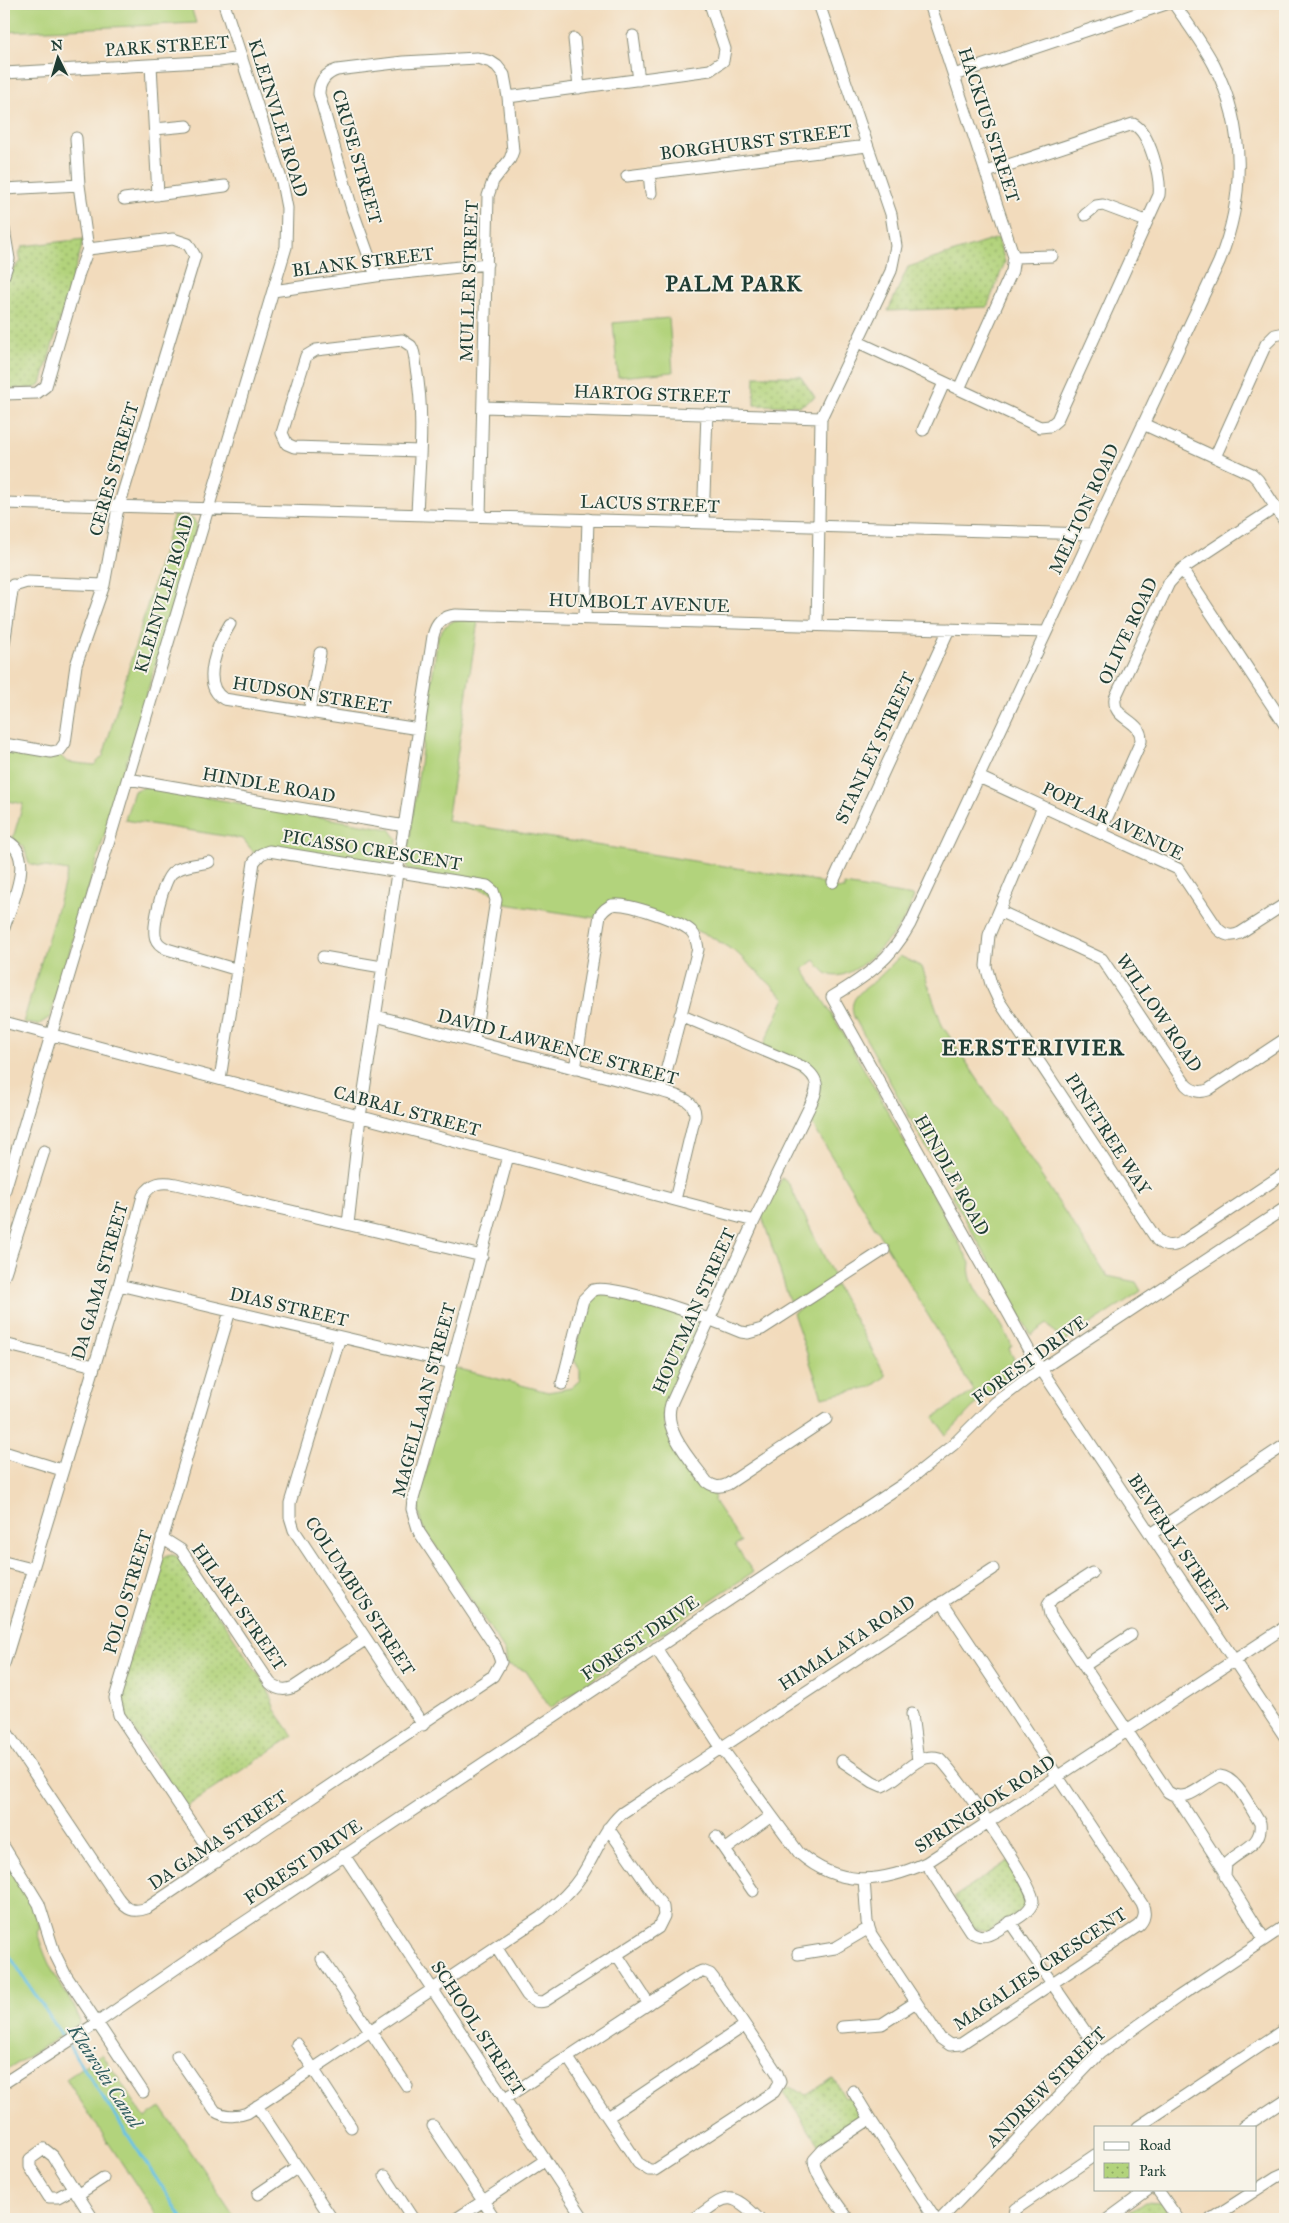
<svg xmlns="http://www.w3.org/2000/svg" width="1289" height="2223" viewBox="0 0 1289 2223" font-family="'IM FELL Great Primer',serif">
  <defs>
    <pattern id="park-dots" width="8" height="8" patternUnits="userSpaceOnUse" patternTransform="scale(1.25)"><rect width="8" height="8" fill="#b2d37b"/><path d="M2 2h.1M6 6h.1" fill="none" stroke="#90ac66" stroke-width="1.8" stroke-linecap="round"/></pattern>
  </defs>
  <rect width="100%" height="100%" fill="#f7f3e8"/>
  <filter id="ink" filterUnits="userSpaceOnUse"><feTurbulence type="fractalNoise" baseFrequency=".02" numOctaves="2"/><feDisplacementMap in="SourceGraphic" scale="10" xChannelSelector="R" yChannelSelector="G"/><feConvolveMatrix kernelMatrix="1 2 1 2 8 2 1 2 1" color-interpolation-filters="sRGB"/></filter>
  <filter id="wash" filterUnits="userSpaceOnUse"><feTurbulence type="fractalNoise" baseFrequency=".0096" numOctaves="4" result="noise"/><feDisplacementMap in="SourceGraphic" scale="20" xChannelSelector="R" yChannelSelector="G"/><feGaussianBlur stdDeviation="1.12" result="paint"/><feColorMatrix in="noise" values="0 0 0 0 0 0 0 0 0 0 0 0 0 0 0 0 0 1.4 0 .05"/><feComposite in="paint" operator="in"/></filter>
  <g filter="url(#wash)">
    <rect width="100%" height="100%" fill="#f2dbbc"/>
    <!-- grass -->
    <path fill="#b2d37b" stroke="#688858" d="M4 4H190L196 23 4 32Z
      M669 318 673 372 618 377 613 323Z
      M174 514 193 518 197 526 50 1017 38 1025 23 1023 68 871 29 864 24 847 13 838 23 804 4 800V748L60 755 67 762 94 765 103 756Z
      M455 620 478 621 447 821 817 881 829 888 844 889V885L914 896C911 904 908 913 903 921 892 938 850 986 828 974 823 972 818 964 815 960L803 969C865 1063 916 1165 970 1263 966 1284 986 1303 997 1318 1003 1327 1008 1337 1012 1346L1009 1349 1014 1359 1003 1377 1005 1381 972 1408 946 1435 934 1417 974 1391 809 1119 821 1084 763 1046 785 998 737 953 710 936 618 902 596 918 499 903 498 894 408 869 406 864 438 636 444 627Z
      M145 787 390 829 397 839 394 863 390 865 255 854 243 839 125 820 134 791Z
      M900 956 922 967 942 1025 1107 1276 1136 1282 1141 1291 1063 1342 1047 1324 1031 1335 953 1198 952 1186 959 1175 955 1169 943 1170 935 1163 854 1017C847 996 864 991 877 979 885 972 892 964 900 956Z
      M782 1178 789 1184 834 1277 791 1305 762 1216Z
      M836 1285 886 1376 871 1387 822 1397 793 1313Z
      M603 1292 693 1316 700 1327 665 1408 664 1418 665 1427 670 1436 715 1491 714 1501 741 1542 735 1545 753 1572 550 1708 526 1671 507 1664 505 1651 421 1524 418 1504 452 1367 548 1392 571 1388 580 1380V1370L573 1358 589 1297Z
      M4 1857C18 1880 34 1901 40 1928L37 1932C42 1948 48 1964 57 1979 65 1994 78 2006 79 2024L4 2072Z
      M102 2054 145 2118 161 2107 236 2219H159L66 2079Z"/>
    <!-- park -->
    <path fill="url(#park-dots)" stroke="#688858" d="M998 238 1005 262 987 307 888 311 908 267Z
      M84 239 41 384 35 388 7 389 9 307H4V281L21 261 19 253 23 246Z
      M755 376H800L815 397 800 406 754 405Z
      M173 1555 180 1558 267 1687 275 1710 293 1736 186 1807 122 1711 119 1701 160 1561 166 1556Z
      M1008 1861 1029 1895 1026 1907 987 1932 975 1929 954 1897Z
      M833 2078 845 2098 852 2094 863 2118 820 2147 784 2093 789 2087 807 2095Z
      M1145 2202 1162 2203 1173 2219H1119Z"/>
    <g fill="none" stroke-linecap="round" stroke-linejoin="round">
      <!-- stream -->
      <path stroke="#68c3e6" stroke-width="3" d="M4 1947 65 2040
        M69 2046 183 2219"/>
    </g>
  </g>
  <g filter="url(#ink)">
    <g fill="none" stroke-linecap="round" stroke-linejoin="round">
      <defs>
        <path id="minor" d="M930 4 1014 257 1012 271 959 389
          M1174 4C1188 24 1203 44 1214 65 1246 128 1245 198 1219 262L910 924C890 960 867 976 832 997L1031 1354 1285 1737
          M633 36 639 80
          M574 39 579 88
          M151 65 158 195
          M4 73 219 61 242 58
          M954 75 1166 4
          M508 97 710 70 723 61 725 49 710 4
          M155 129 187 126
          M649 173 651 193
          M627 176 867 146
          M4 189 79 185
          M124 199 225 186
          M1085 215 1096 206 1103 205 1146 221
          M4 229 9 259 4 275
          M1014 257 1052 256
          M376 276 352 209 319 94C319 82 325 74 337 70L403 62 477 58 491 62 497 66 504 75 508 97 513 151 510 159 493 181 488 196 480 516
          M273 291 376 276 487 264
          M858 342 1040 427 1050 426 1057 420 1159 195C1161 178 1150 132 1133 124L987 172
          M4 394 37 393 46 386 79 273 88 249 79 185 76 138
          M483 407 821 418
          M1143 424 1252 474 1258 480 1285 522
          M923 430 944 383
          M1215 457 1266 344 1275 335 1285 333
          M4 503 1091 534
          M417 514C419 466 425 416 416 368 415 361 415 352 411 346L402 340 316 350 306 356 282 433 287 444 294 447 420 451
          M703 523 707 413
          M1182 569 1285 725
          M4 589 27 582 104 585
          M585 618 588 519
          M230 624C219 642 199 684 224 699L419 729
          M817 625 821 418 891 271 896 246 891 214 819 4
          M4 644 13 585
          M309 713 320 653
          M4 744 51 752 60 750 65 743 76 665 104 585 117 513 195 256 188 244 173 239 88 249
          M979 777 1178 869 1218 929C1225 936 1232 937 1240 933L1285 904
          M128 779 405 826
          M1043 807 989 935 986 966 991 984 999 1001 1157 1240C1164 1247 1172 1247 1180 1243L1285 1173
          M1100 833 1141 741C1142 718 1112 721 1115 698L1169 583 1182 569 1276 507
          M4 840C38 852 11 904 4 928
          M209 862C197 865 181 865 172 873 163 881 151 929 156 939 158 945 163 947 167 949L238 970
          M833 882 949 629
          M999 911 1102 959 1186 1085C1192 1091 1200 1093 1208 1090L1285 1039
          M323 957 382 967
          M680 1015 803 1067C823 1081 817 1091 808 1110L754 1221 671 1404C662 1431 692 1461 707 1482 714 1487 720 1488 728 1484L826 1419
          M376 1016 661 1091C674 1096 696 1098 695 1116L675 1200
          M4 1022 754 1221
          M575 1069 600 915C603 911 607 907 612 905 627 902 680 921 691 931 696 936 697 942 698 949L661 1091
          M220 1079 254 862 261 854 269 851 487 886 493 891 496 900 474 1041
          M4 1193 286 247 287 208 282 182 224 4
          M348 1224 360 1117 433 636C436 623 443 616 456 615L1046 632
          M4 1276 44 1151
          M119 1285 452 1363
          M340 1337 290 1503V1517L294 1530 423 1725
          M4 1344 94 1366
          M562 1384 583 1300 593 1290C616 1283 715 1321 741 1332L748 1333 762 1329 884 1250
          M4 1452 62 1470
          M1151 1534 1285 1445
          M162 1538 181 1550 270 1683C277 1690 285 1691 294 1687L365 1640
          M4 1562 32 1569
          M1092 1573 1052 1599 1048 1605 1050 1615 1168 1792C1188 1805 1202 1783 1220 1776 1237 1777 1251 1810 1260 1823 1263 1846 1239 1850 1226 1864L1225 1876 1264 1939
          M656 1648 721 1747 799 1853C838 1887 880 1884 926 1863L1285 1627
          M4 1664 119 1285 143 1196C152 1182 162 1181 176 1184L482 1256
          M1084 1666 1131 1635
          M912 1714 918 1761
          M4 1728 118 1898C127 1910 133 1913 147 1908L493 1676 501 1662 496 1648 419 1532 412 1509 413 1499 452 1363 508 1156
          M842 1761 873 1782 882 1786C900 1780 917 1751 939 1758 954 1771 1036 1887 1033 1901 1030 1914 1011 1922 1001 1928 990 1935 982 1940 970 1931L926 1863
          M1177 1797 1224 1870
          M716 1837 753 1891
          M4 1847 39 1904 54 1952 65 1974 143 2092
          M725 1850 771 1816
          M344 1855 584 2219
          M217 1862 119 1715 115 1698 230 1311
          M864 1879 867 1922 871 1934 940 2038 950 2045 961 2044 1138 1926C1145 1920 1146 1912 1142 1904L942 1602
          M1010 1922 1100 2053
          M496 1947 527 1995C533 2001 537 2003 545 2001L658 1928 664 1916 663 1907 608 1828
          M798 1954 835 1948 869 1928
          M617 1955 649 2004
          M322 1959 407 2086
          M842 2027 882 2024 916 2002
          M297 2044 351 2127
          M177 2056 215 2111C224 2117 237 2117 247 2113L541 1917C556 1904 571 1892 582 1875 596 1854 602 1831 622 1813L993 1569
          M4 2083 97 2023 210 1945 905 1483 953 1445 995 1403 1028 1378 1285 1208
          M853 2091 870 2119
          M504 2099 691 1976 702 1971 710 1974 714 1979 777 2073 780 2082 774 2092 655 2170H649L638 2163 568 2058
          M257 2106 332 2219
          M608 2117 744 2026
          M433 2126 495 2219
          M1138 2127 1285 2029
          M1244 2127 1285 2100
          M385 2176 413 2219
          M73 2189 58 2197H49L30 2167V2159L44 2149 53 2156 93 2219
          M1157 2189 1178 2219
          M258 2194 298 2167
          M77 2195 103 2178
          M456 2219 544 2161
          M694 2219C727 2196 728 2188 759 2219
          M848 2219C839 2205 814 2176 814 2160L823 2150 870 2119 935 2219
          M941 2219 1100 2053 1178 1997 1285 1926
          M1014 2219 1016 2209 1095 2155
          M1108 2219 1149 2189
          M1211 2219 1276 2177 1285 2173"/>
      </defs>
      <!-- minor casing -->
      <use href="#minor" stroke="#888c78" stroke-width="13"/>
      <!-- minor -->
      <use href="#minor" stroke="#fff" stroke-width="11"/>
    </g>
  </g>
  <g text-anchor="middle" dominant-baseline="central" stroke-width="4" stroke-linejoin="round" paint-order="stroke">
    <!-- street labels -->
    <g font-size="18" fill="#1f3d34" stroke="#f7f3e8">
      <text transform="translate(167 46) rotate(-4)">PARK STREET</text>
      <text transform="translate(278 118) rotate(73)">KLEINVLEI ROAD</text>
      <text transform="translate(989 125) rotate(72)">HACKIUS STREET</text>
      <text transform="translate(756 142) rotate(-7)">BORGHURST STREET</text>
      <text transform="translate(357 157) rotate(74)">CRUSE STREET</text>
      <text transform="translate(363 262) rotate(-7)">BLANK STREET</text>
      <text transform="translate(469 281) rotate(-88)">MULLER STREET</text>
      <text transform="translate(652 394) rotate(2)">HARTOG STREET</text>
      <text transform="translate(114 469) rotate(-74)">CERES STREET</text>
      <text transform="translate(650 504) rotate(2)">LACUS STREET</text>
      <text transform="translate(1084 509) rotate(-65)">MELTON ROAD</text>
      <text transform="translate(164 594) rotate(-73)">KLEINVLEI ROAD</text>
      <text transform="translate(639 603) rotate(2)">HUMBOLT AVENUE</text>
      <text transform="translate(1128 631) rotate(-65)">OLIVE ROAD</text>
      <text transform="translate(312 695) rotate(9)">HUDSON STREET</text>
      <text transform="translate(875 748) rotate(-65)">STANLEY STREET</text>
      <text transform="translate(269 785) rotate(10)">HINDLE ROAD</text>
      <text transform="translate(1113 821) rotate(26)">POPLAR AVENUE</text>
      <text transform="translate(372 850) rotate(9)">PICASSO CRESCENT</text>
      <text transform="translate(1159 1013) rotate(56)">WILLOW ROAD</text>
      <text transform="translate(558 1047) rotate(15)">DAVID LAWRENCE STREET</text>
      <text transform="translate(407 1111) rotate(15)">CABRAL STREET</text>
      <text transform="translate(1108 1134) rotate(57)">PINETREE WAY</text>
      <text transform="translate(952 1175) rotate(61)">HINDLE ROAD</text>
      <text transform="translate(100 1281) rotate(-74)">DA GAMA STREET</text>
      <text transform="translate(289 1307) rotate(13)">DIAS STREET</text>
      <text transform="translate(694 1311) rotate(-66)">HOUTMAN STREET</text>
      <text transform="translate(1030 1360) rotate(-36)">FOREST DRIVE</text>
      <text transform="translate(424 1400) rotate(-75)">MAGELLAAN STREET</text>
      <text transform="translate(1178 1544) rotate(56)">BEVERLY STREET</text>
      <text transform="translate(128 1592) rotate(-73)">POLO STREET</text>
      <text transform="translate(360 1596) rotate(57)">COLUMBUS STREET</text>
      <text transform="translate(239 1607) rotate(55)">HILARY STREET</text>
      <text transform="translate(640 1638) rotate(-34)">FOREST DRIVE</text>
      <text transform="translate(847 1643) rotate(-33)">HIMALAYA ROAD</text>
      <text transform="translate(985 1804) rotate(-33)">SPRINGBOK ROAD</text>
      <text transform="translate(218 1840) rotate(-34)">DA GAMA STREET</text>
      <text transform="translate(303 1862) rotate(-34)">FOREST DRIVE</text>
      <text transform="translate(1040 1969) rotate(-34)">MAGALIES CRESCENT</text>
      <text transform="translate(478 2028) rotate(57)">SCHOOL STREET</text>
      <text transform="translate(1046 2087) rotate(-45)">ANDREW STREET</text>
    </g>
    <!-- water labels -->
    <g font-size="19" font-style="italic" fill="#315e60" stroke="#f7f3e8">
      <text transform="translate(105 2076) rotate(57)">Kleinvlei Canal</text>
    </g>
    <!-- district labels -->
    <g font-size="22" font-weight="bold" letter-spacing="1" fill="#1f3d34" stroke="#f7f3e8">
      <text x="734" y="283">PALM PARK</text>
      <text x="1033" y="1047">EERSTERIVIER</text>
    </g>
  </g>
  <!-- margin -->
  <rect width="1289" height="2223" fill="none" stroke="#f7f3e8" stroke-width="20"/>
  <!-- legend -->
  <rect x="1094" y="2126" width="162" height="65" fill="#f7f3e8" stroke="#a1aaa0"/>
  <rect x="1104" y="2142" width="25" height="8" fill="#ffffff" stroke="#a1aaa0"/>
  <text x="1139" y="2150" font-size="15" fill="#1f3d34">Road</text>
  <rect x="1104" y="2163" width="25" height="15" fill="url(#park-dots)" stroke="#a1aaa0"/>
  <text x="1139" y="2176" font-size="15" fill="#1f3d34">Park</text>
  <!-- north arrow -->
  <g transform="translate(58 58) rotate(355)" stroke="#f7f3e8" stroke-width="4" paint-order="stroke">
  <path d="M0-4L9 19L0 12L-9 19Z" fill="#1f3d34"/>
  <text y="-8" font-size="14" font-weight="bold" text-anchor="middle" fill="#1f3d34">N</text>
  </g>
</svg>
